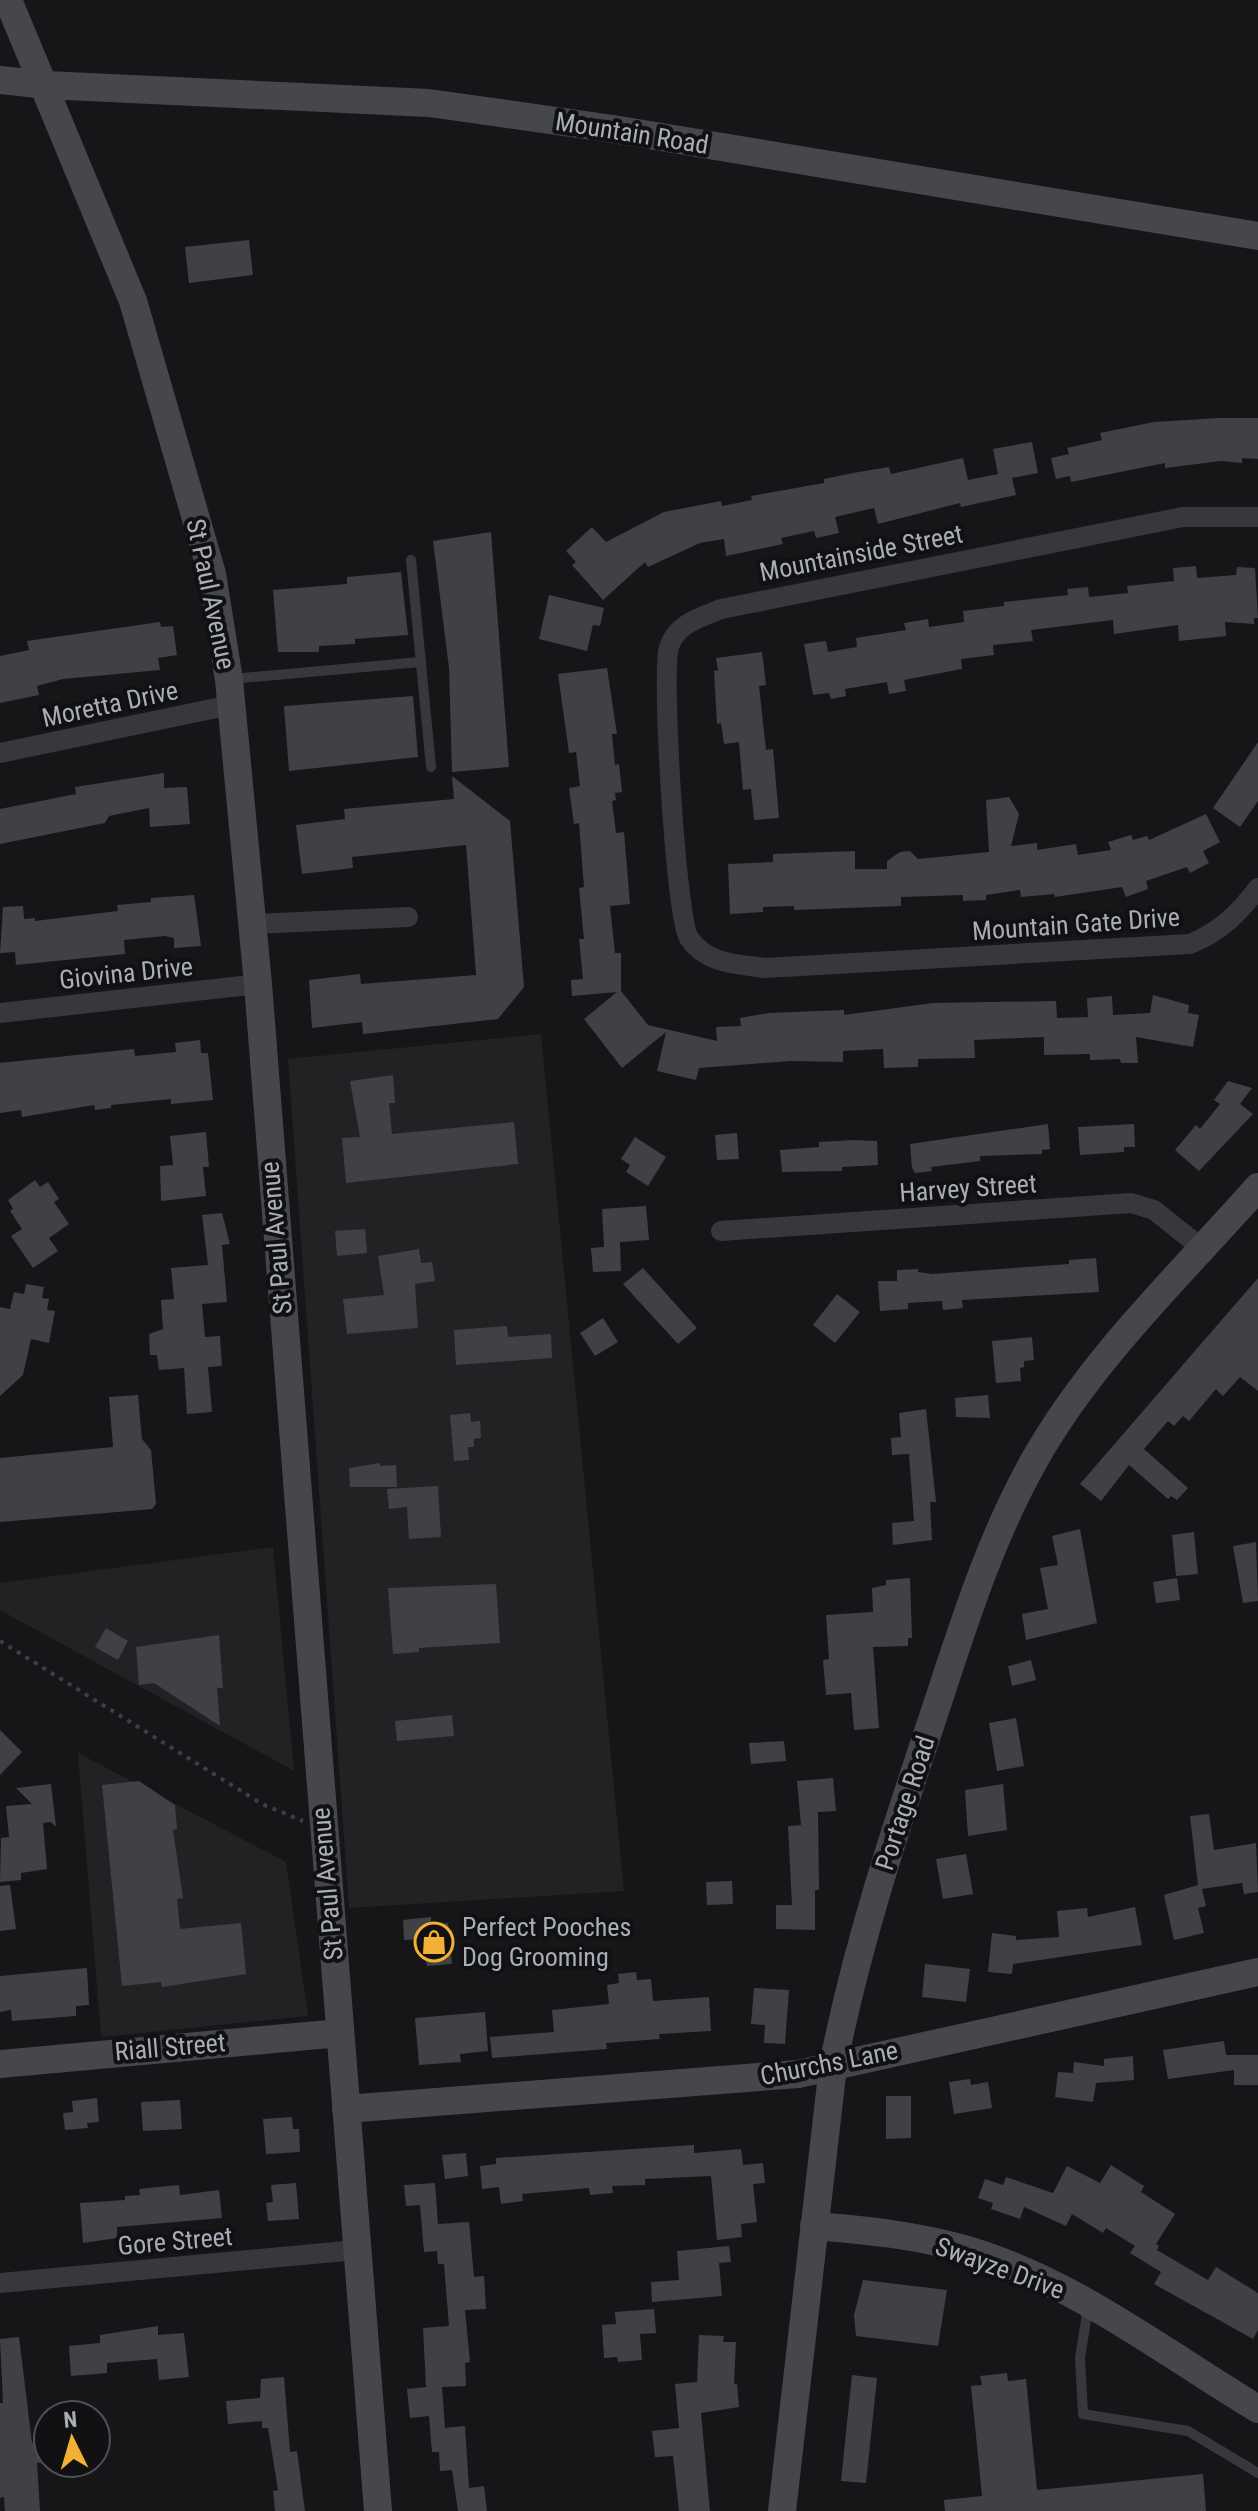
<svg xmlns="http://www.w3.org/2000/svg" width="1258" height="2511" viewBox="0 0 1258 2511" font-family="'Roboto Condensed',sans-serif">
  <rect width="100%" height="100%" fill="#161618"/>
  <!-- built -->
  <path fill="#222225" d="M541 1034 624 1891 349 1908 288 1059Z
    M273 1547 294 1771 0 1610V1583Z
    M78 1753 286 1862 308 2016 101 2037Z"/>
  <!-- building -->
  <path fill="#404145" d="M249 240 253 275 189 283 185 247Z
    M1219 418H1258V459L1242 458V463L1221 461 1165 468V463L1071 482 1070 476 1056 479 1051 458 1069 454 1067 448 1102 440 1100 433 1154 422Z
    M1032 442 1038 473 1012 478 1016 495 961 507 960 503 878 524 874 508 835 517 839 533 816 538 814 531 781 538 783 544 726 556 724 539 700 543 648 567 645 562 603 600 572 565 576 562 566 551 592 527 606 542 664 512 721 501 722 506 752 500 751 496 824 483V479L853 473 889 467 891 474 963 458 968 480 998 474 993 449Z
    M491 532 509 767 452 772 449 668 433 541Z
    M1196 566 1197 578 1236 575 1237 567 1255 568 1258 618H1254V624L1225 622 1226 636 1179 641 1178 625 1114 634 1113 620 1031 630 1033 641 993 645 994 655 961 659 962 669 904 680 906 691 889 694 887 682 845 689 846 696 831 699 829 693 813 695 804 644 826 641 828 652 857 647 856 638 906 630 904 623 928 619 929 627 964 622 963 611 1004 606V602L1068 595 1067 589 1088 587 1089 597 1128 593 1127 586 1174 581 1173 568Z
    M401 572 408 635 355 639V644L319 646V652H278L273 590 347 584V577Z
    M549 595 604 608 600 626 593 625 587 651 539 639Z
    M160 622 161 627 173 626 177 655 158 658 160 670 63 679 37 686 39 695 0 703V656L29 650 27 641Z
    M762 652 766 685 759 686 766 750 773 749 779 818 754 820 751 789 743 790 739 742 724 744 721 723 717 724 714 671 718 670 716 658Z
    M607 668 617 734H612L615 765 619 764 622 792 615 793 616 800 612 801 616 833 624 832 630 904 610 906 615 953H621V991L648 1025 717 1041 716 1027 741 1026 740 1018 769 1013 844 1010V1015L933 1003 1056 1001 1057 1018 1088 1017 1087 998 1112 996 1113 1015 1150 1013 1153 995 1189 1005 1188 1013 1199 1015 1193 1047 1136 1037 1138 1063H1121L1120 1059 1090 1060V1054L1044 1055V1037L974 1040 975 1058 918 1059V1067L884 1068 883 1049 843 1051V1062L791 1061 699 1068 696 1080 657 1071 666 1032 622 1068 584 1019 617 992 572 996 571 980 583 979 579 939H584L579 888 584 887 579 823 574 824 569 788 580 786 576 752 569 753 558 674Z
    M413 696 418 757 289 771 284 706Z
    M1258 742V801L1240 827 1213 808Z
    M164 773V788L187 787 190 824 150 827 149 808 109 816 105 823 0 844V809L76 794 75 787Z
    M452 776 510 821 524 987 498 1019 363 1034 362 1022 312 1028 309 980 360 974 361 984 476 975 466 845 352 857 353 868 302 874 296 825 345 819 344 809 454 799Z
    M1009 797 1019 814 1011 846 1037 843V850L1076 844 1078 855 1111 850 1108 842 1131 835 1133 840 1147 836 1149 840 1206 814 1220 842 1203 851 1209 863 1190 873 1187 867 1146 881 1148 889 1126 897 1122 887 1055 897 1054 894 1021 897 1020 890 986 895V900L963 901V895L901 897V906L794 910V906L763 907V912L730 914 728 864 773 862V854L855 851V869H887V861L900 852 910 851 918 859 989 852 986 800Z
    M194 895 201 946 174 948V938L165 936 124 940 125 954 16 965 15 952 0 953 3 907 23 906 24 919 35 918V921L118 911 117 905 151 902V898Z
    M200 1040 201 1053H208L213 1100 171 1104V1099L111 1105V1108L95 1110 94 1105 22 1117 21 1110 0 1113V1063L134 1049 135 1056 176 1052 175 1043Z
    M393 1075 395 1103H389L392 1134 514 1122 518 1164 346 1183 342 1138 360 1137 350 1081Z
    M1228 1081 1252 1088 1240 1104 1253 1114 1199 1171 1175 1150 1196 1125 1200 1129 1220 1104 1214 1100Z
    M1048 1124 1050 1149 1042 1150V1154L980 1156V1161L931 1167 932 1171 915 1173 912 1168 910 1144Z
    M1134 1124 1135 1147H1124V1152L1080 1155 1078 1127Z
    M206 1132 209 1167H203L206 1196 161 1201 160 1166 173 1165 170 1136Z
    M737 1133 739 1159 717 1160 715 1135Z
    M635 1137 666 1157 648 1186 626 1172 630 1165 621 1159Z
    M854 1140 877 1141 878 1165 842 1167V1171L782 1172 780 1150 819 1147V1142Z
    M35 1180 40 1187 48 1182 59 1199 54 1202 69 1224 49 1238 58 1251 33 1268 11 1236 22 1229 10 1211 13 1209 8 1200Z
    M646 1206 649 1240 620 1242 621 1271 593 1272 591 1248 604 1247 602 1209Z
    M222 1213 230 1244 222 1245 227 1302 202 1304 205 1337 220 1336 222 1366 208 1367 212 1412 187 1414 184 1368 159 1370 157 1355H150L149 1334 163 1329 161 1300 174 1299 171 1268 208 1265 202 1215Z
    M365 1229 367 1253 337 1256 335 1231Z
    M419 1249 421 1263 432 1262 435 1281 415 1284 418 1328 347 1334 343 1299 384 1295 378 1256Z
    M1096 1258 1099 1292 962 1300 963 1308 943 1310 942 1301 908 1303V1309L880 1311 878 1281H897V1270L918 1269V1272L932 1274 1069 1264V1260Z
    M643 1268 697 1328 678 1344 623 1284Z
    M1258 1278V1391L1240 1377 1223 1396 1216 1389 1189 1421 1183 1416 1174 1426 1168 1421 1144 1449 1188 1488 1177 1500 1171 1496 1168 1499 1129 1465 1101 1501 1080 1484Z
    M26 1284 44 1287 42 1298 49 1299 47 1310 55 1311 49 1343 31 1339 23 1375 0 1396V1307L10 1309 14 1292 24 1294Z
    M837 1294 860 1312 835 1343 813 1325Z
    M603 1318 618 1342 595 1356 580 1333Z
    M507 1326 508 1337 551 1334 552 1358 456 1365 454 1330Z
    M1032 1337 1034 1360 1024 1361V1367L1020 1368 1021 1381 996 1383 992 1341Z
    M138 1395 142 1439 151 1450 156 1504 152 1509 0 1522V1458L113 1447 109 1397Z
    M988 1395 990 1418 956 1417 955 1398Z
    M926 1409 936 1502H930L932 1540 893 1545 892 1523 914 1521 909 1454 892 1455 891 1438 901 1437 899 1413Z
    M470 1413 471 1422 480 1421 481 1438 474 1439V1447H468L469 1460 454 1461 450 1415Z
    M380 1463V1466L396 1465 397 1487H350L349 1468Z
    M438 1486 441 1537 409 1539 407 1507 389 1509 387 1489Z
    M1080 1529 1097 1623 1026 1640 1022 1614 1048 1609 1040 1568 1058 1565 1052 1536Z
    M1194 1532 1198 1574 1176 1576 1172 1535Z
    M1256 1542 1258 1601 1243 1603 1233 1546Z
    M910 1578 912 1638H908V1646L873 1647 879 1728 854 1730 851 1693 826 1695 823 1660 829 1659 826 1615 873 1612 872 1588 886 1585V1580Z
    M1177 1578 1180 1600 1156 1603 1153 1582Z
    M496 1584 500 1643 419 1648V1652L393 1654 388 1588Z
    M106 1628 128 1641 118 1660 95 1647Z
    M219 1635 223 1688H217L220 1726 154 1683 139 1685 136 1647Z
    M1031 1660 1036 1680 1012 1686 1008 1666Z
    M452 1715 454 1736 397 1741 395 1721Z
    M1016 1718 1024 1766 997 1771 989 1723Z
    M0 1730 22 1752 0 1775Z
    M784 1741 786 1761 751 1764 749 1743Z
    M833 1778 836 1811 818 1812 819 1890H815V1930L776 1929V1905H792L788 1826 801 1825 797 1781Z
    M139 1781 175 1805 177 1829 173 1830 183 1898 177 1899 180 1929 241 1923 246 1974 162 1987 161 1982 122 1986 102 1785Z
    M51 1784 56 1827 51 1822 43 1823 47 1869 21 1873V1880L0 1882 1 1838 9 1837 6 1806 32 1804 16 1788Z
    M1003 1784 1007 1830 968 1836 965 1790Z
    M1209 1814 1214 1850 1256 1843 1258 1892 1244 1894 1242 1883 1202 1889 1206 1906 1198 1908 1204 1933 1174 1940 1164 1895 1198 1885 1190 1816Z
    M966 1854 973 1894 943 1899 936 1859Z
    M732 1881 733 1904 707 1905 706 1882Z
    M10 1885 16 1929 0 1931V1886Z
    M1135 1907 1142 1945 1013 1964 1012 1974 988 1972 992 1933 1016 1936V1940L1059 1937 1057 1911 1087 1908 1088 1917Z
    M431 1917V1925L448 1923 452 1964 427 1966 422 1939 404 1940 403 1920Z
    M925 1964 970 1969 966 2002 922 1997Z
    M87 1968 89 2005 76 2006V2016L12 2021 11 2010 0 2012V1976Z
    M636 1972 637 1980 651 1979 653 2001 709 1997 711 2031 659 2034 660 2039 606 2043 607 2049 492 2058 490 2037 554 2032 552 2010 609 2004 607 1985 619 1983 618 1974Z
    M754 1988 789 1990 785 2044 764 2043 765 2025 751 2024Z
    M485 2012 488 2051 460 2054 461 2062 419 2065 415 2018Z
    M1224 2041 1226 2055H1258V2085H1234V2070L1168 2079 1163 2050Z
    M1133 2056 1134 2080 1096 2083 1093 2102 1055 2097 1058 2072 1073 2073 1074 2062 1104 2066V2059Z
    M970 2079 971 2085 988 2082 992 2108 954 2114 949 2082Z
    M886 2096H911V2138L886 2139Z
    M97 2098 99 2122 87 2123 88 2128 65 2130 63 2113 73 2112 72 2101Z
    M180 2100 182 2129 143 2131 141 2102Z
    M292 2117 293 2129H299L300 2152 266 2154 263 2119Z
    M694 2145V2153L741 2149 743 2165 763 2163 765 2183 753 2184 757 2222 741 2224 742 2237 717 2240 711 2176 645 2179V2185L612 2186 613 2193 590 2195 589 2188 522 2194 523 2201 501 2204 499 2187 482 2189 480 2166 496 2164V2158Z
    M466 2153 468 2176 445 2179 442 2155Z
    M1111 2165 1144 2186 1141 2192 1175 2214 1156 2244 1159 2246 1157 2250 1208 2280 1216 2267 1258 2293V2330L1253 2339 1154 2284 1161 2272 1130 2253 1135 2246 1106 2228 1103 2233 1072 2214 1066 2226 1024 2207 1020 2219 991 2209 993 2203 978 2198 985 2179 1003 2185 1006 2177 1053 2193 1067 2166 1100 2183Z
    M296 2183 299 2219 268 2221 266 2203 273 2202 271 2185Z
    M435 2183 438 2224 469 2222 474 2277 484 2276 486 2309 465 2310 470 2362 465 2363 466 2386 442 2387 445 2428 465 2426 469 2488 484 2486 487 2511H458L452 2470 440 2471 439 2452H432L429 2416 410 2418 407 2389 426 2387 423 2328 449 2326 444 2264H438L437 2251 424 2252 420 2205 406 2206 404 2185Z
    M179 2185 180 2195 219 2190 222 2218 117 2227V2238L83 2243 80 2203 125 2200V2196L140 2195 139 2189Z
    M729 2246 731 2262 719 2263 722 2296 652 2302 651 2282 679 2280 677 2251Z
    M863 2280 947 2290 938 2346 856 2336 854 2315Z
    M654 2309 656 2333 640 2334 642 2360 618 2362 617 2357 604 2358 602 2325 616 2324 615 2312Z
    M158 2326V2335L184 2333 189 2377 159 2380 157 2359 107 2363V2373L71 2376 69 2346 100 2343V2335Z
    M699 2335 724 2336 723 2342H736L734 2384H737L739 2407 701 2413 710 2511H679L673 2456 655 2457 652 2431 679 2428 675 2384 697 2382Z
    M19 2337 32 2443 48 2441V2462L37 2463 40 2511H5L4 2497 0 2498V2403H3L0 2339Z
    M1007 2373 1008 2381 1026 2379 1037 2490 1203 2474 1206 2511H945L944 2500 982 2496 971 2386 982 2385 980 2376Z
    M852 2375 877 2378 866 2483 841 2481Z
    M284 2377 290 2452 297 2451 305 2511H275L273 2491 278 2490 268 2428H262V2421L228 2424 226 2401 260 2398 261 2379Z"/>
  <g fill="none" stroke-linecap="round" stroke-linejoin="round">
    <!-- path -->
    <path stroke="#3d3f44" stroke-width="4" stroke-dasharray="4 6" stroke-linecap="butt" d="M0 1641 262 1804 303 1821"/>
    <!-- lane -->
    <path stroke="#37383d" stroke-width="10" d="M411 560 431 767
      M231 679 420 662
      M1088 2308 1080 2358 1083 2414 1188 2431 1258 2473"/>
    <!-- street -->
    <path stroke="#37383d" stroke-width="20" d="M1258 517H1183L721 609C700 618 677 623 669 647 661 673 676 918 689 938 706 964 737 964 765 968L1190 944C1220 932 1239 913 1258 888
      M0 753 231 705
      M252 924 408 917
      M0 1013 258 984
      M721 1231 1131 1203 1154 1210 1203 1249
      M0 2283 356 2250"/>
    <!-- secondary -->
    <path stroke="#45474d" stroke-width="28" d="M8 0 133 301 212 574 229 680 258 984 378 2511
      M0 80 46 85 429 103 613 129 1258 236
      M0 2064 340 2033
      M346 2109 798 2074 1258 1972
      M814 2226C865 2230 915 2235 964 2249 1072 2280 1163 2352 1258 2409
      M782 2511 833 2066C856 1949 893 1836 931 1723 961 1633 988 1542 1035 1459 1092 1358 1182 1273 1258 1187"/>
  </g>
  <!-- icons -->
  <defs>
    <symbol id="shop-ring" viewBox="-11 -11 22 22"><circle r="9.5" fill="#111113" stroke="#f2b134" stroke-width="1.5"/><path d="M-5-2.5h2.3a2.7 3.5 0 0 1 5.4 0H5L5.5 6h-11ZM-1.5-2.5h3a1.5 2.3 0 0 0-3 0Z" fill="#f2b134"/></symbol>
  </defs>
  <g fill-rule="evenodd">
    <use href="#shop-ring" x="412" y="1920" width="44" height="44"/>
  </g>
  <g text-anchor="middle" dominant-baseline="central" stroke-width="8" stroke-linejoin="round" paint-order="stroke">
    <!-- street labels -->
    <g font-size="26" fill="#a8adb8" stroke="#111113">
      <text transform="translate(632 133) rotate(9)">Mountain Road</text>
      <text transform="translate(861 553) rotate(-11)">Mountainside Street</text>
      <text transform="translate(211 594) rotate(78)">St Paul Avenue</text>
      <text transform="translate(110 704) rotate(-12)">Moretta Drive</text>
      <text transform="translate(1076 924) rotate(-4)">Mountain Gate Drive</text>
      <text transform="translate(126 973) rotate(-6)">Giovina Drive</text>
      <text transform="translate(968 1188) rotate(-4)">Harvey Street</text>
      <text transform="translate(276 1238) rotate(-95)">St Paul Avenue</text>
      <text transform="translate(905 1803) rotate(-72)">Portage Road</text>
      <text transform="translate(327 1884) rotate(-95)">St Paul Avenue</text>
      <text transform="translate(170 2047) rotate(-5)">Riall Street</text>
      <text transform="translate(829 2063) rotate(-11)">Churchs Lane</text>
      <text transform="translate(175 2241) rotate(-5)">Gore Street</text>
      <text transform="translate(1000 2268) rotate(20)">Swayze Drive</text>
    </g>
    <!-- poi labels -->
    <g font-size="26" fill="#a8adb8" stroke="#111113" text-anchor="start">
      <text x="462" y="1927">Perfect Pooches<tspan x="462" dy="30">Dog Grooming</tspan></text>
    </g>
  </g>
  <!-- north arrow -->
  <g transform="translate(72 2439) rotate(355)"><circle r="38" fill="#111113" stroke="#4d4f55" stroke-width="2"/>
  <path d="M0-6L14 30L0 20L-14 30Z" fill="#f2b134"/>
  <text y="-12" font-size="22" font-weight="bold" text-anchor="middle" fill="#a8adb8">N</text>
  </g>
</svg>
